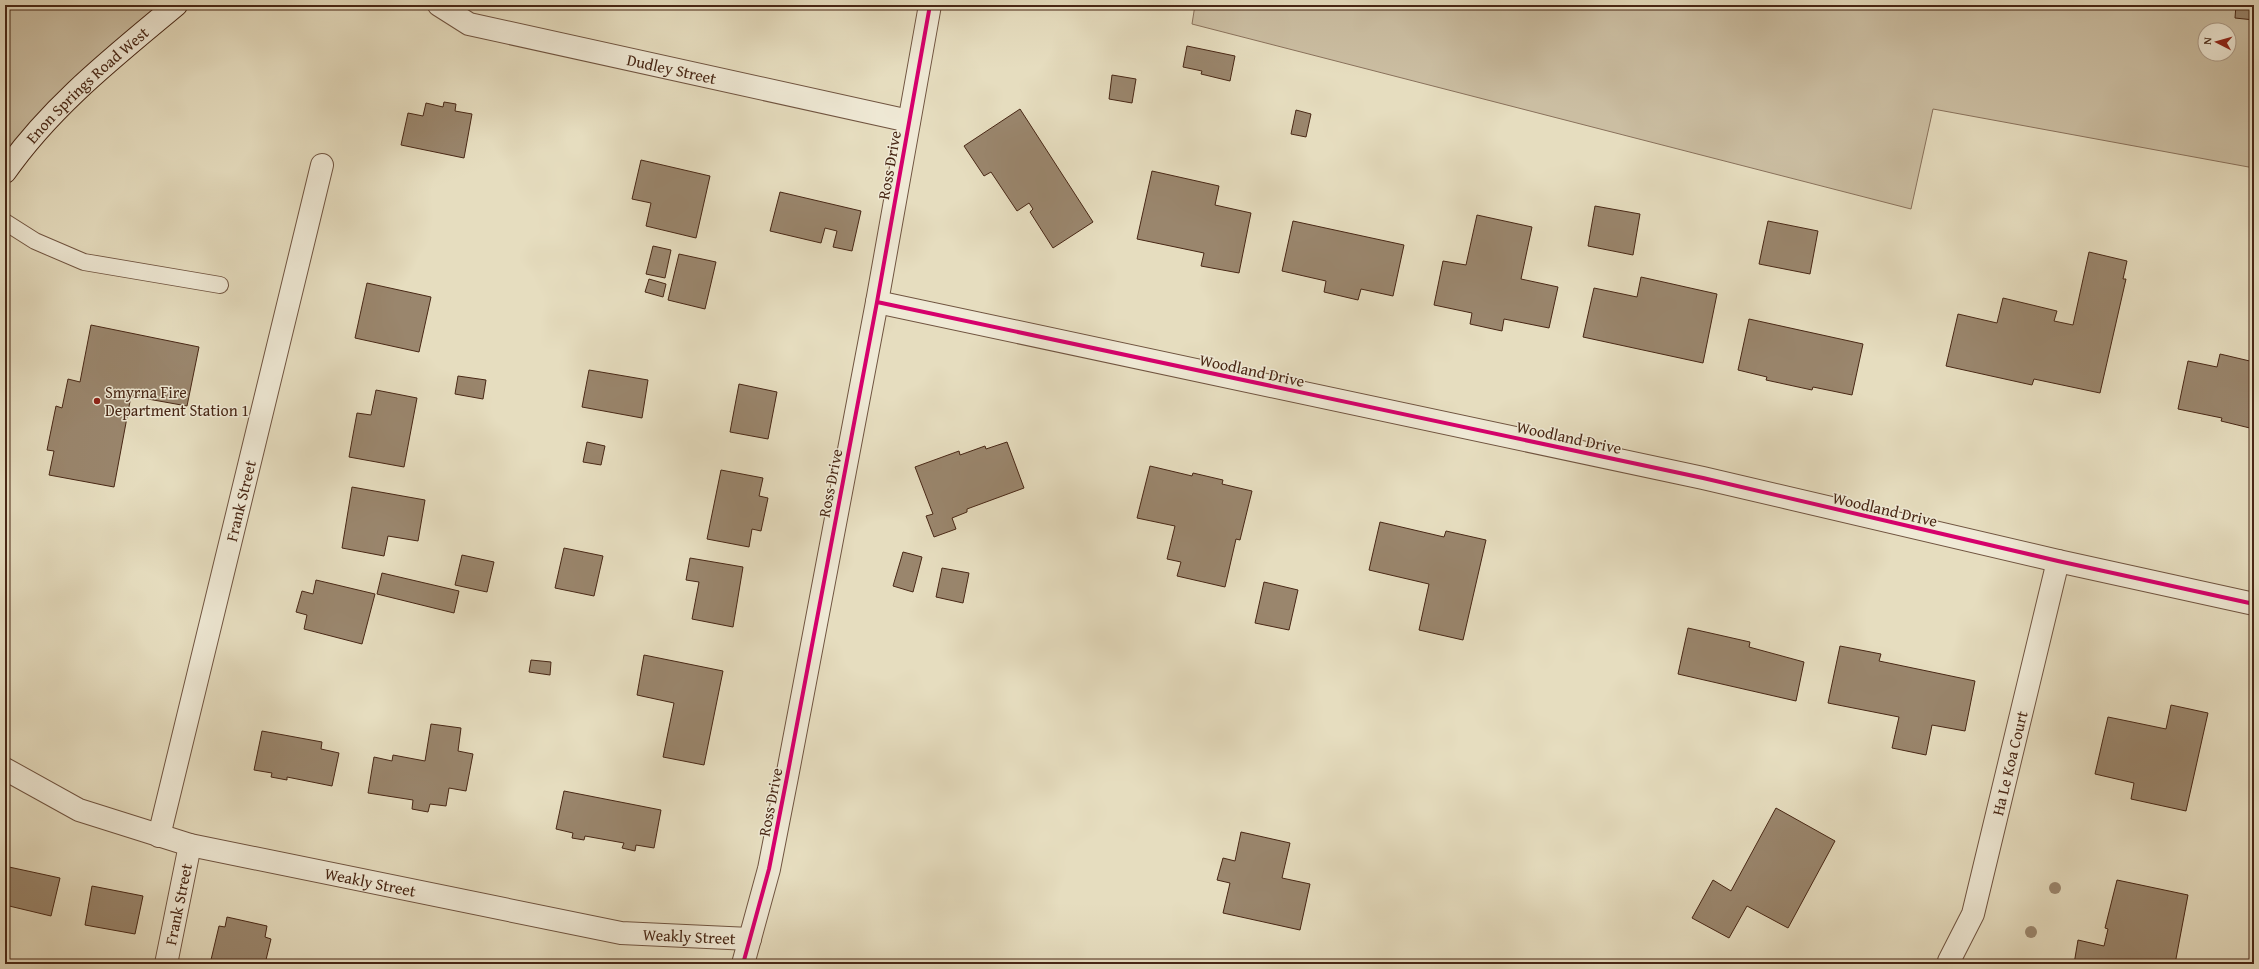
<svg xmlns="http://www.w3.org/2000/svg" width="2259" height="969" viewBox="0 0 2259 969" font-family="'Gentium Book Plus',serif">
  <rect width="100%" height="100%" fill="#e6ddbf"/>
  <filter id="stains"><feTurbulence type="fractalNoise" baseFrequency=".005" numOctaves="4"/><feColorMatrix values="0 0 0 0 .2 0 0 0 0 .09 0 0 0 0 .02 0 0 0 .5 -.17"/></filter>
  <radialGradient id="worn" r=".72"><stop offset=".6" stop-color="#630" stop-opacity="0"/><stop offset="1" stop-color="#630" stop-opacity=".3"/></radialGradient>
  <!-- green -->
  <path fill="#cbbea2" stroke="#8a725c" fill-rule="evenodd" d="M5 5H176L5 172Z
    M1195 5H2254V168L1933 109 1911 209 1192 24ZM2205 30H2229V54H2205Z"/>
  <!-- building -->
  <path fill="#9a866d" stroke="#482715" d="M2236 5H2254V20L2235 18Z
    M1187 46 1235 56 1230 81 1201 74 1202 71 1183 67Z
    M1112 75 1136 79 1132 103 1109 99Z
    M444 102 456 104 455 111 472 114 464 158 401 145 408 113 423 116 426 103 443 107Z
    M1020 109 1093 222 1053 248 1030 212 1033 209 1029 203 1017 211 991 172 984 176 964 146Z
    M1296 110 1311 114 1306 137 1291 134Z
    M641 160 710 176 696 238 646 226 651 203 632 199Z
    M1152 171 1219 186 1215 205 1251 213 1239 273 1201 266 1204 253 1137 239Z
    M780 192 861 211 852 251 833 247 837 231 825 228 821 243 770 231Z
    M1595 206 1640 214 1633 255 1588 246Z
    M1477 215 1532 227 1521 279 1558 287 1549 328 1504 319 1502 331 1470 324 1472 313 1434 305 1443 261 1466 265Z
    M1293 221 1404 245 1393 296 1361 289 1358 300 1324 292 1326 281 1282 271Z
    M1768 221 1818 231 1810 274 1759 264Z
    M653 246 671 250 665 278 646 274Z
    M2089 252 2127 261 2123 279H2126L2100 393 2034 379 2032 385 1946 366 1958 314 1997 323 2003 298 2057 311 2054 321 2073 325Z
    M679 254 716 262 705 309 668 300Z
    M1641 277 1717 294 1703 363 1583 337 1594 288 1637 297Z
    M649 279 666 284 663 297 645 292Z
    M367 283 431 297 419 352 355 338Z
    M1749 319 1863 344 1852 395 1813 387 1812 390 1766 380 1767 377 1738 370Z
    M91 325 199 347 187 406 131 396 114 487 49 475 54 451 47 450 56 406 62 408 68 379 80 382Z
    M2220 354 2254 362V429L2221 421 2222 418 2178 409 2188 361 2217 367Z
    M589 370 648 380 642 418 582 407Z
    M458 376 486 380 483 399 455 394Z
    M739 384 777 392 768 439 730 432Z
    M376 390 417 398 404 467 349 457 357 413 371 415Z
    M587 442 605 446 601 465 583 462Z
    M1007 442 1024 488 967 509V512L952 518 956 529 934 537 926 516 933 514 915 467 959 451 960 455 985 446 986 449Z
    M1150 466 1192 476 1193 473 1223 480 1222 484 1252 491 1240 540 1236 539 1225 587 1177 576 1181 562 1167 559 1175 526 1137 518Z
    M721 470 763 478 759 496 768 498 761 531 752 529 749 547 707 539Z
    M352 487 425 500 418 541 388 536 384 556 342 548Z
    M1380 522 1444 537 1446 531 1486 540 1463 640 1419 630 1429 584 1369 570Z
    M564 548 603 556 594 596 555 588Z
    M903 552 922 557 913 592 893 586Z
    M462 555 494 562 487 592 455 585Z
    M690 558 743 567 733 627 692 619 699 582 686 580Z
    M942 568 969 573 963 603 936 597Z
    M382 573 459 591 454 613 377 594Z
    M316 580 375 594 362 644 304 629 307 615 296 612 302 591 313 594Z
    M1264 582 1298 590 1289 630 1255 623Z
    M1688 628 1750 642 1749 647 1804 662 1796 701 1678 674Z
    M1840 646 1881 654 1879 661 1975 681 1965 731 1932 725 1926 755 1892 748 1899 717 1828 703Z
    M644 655 723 671 704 765 663 757 674 703 637 695Z
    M531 660 551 662 550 675 529 672Z
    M2171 705 2208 713 2186 811 2131 799 2134 783 2095 774 2108 717 2166 729Z
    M431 724 461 728 458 751 473 754 466 791 449 788 446 806 430 804 428 812 412 809 413 800 368 793 374 757 392 761 393 755 425 761Z
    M262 731 322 742 321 749 339 753 332 786 287 777V780L271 777 272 773 254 770Z
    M564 791 661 810 654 848 636 845 635 851 622 848 624 843 585 836 584 840 572 838 573 833 556 829Z
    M1776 808 1835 841 1788 928 1747 906 1729 938 1692 918 1713 880 1731 891Z
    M1241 832 1290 843 1282 878 1310 884 1300 930 1223 913 1230 883 1217 880 1223 858 1235 861Z
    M9 867 60 878 51 916 5 905V884Z
    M2117 880 2188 895 2175 964H2074L2078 940 2104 946 2108 929 2105 928Z
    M92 886 143 896 135 934 85 925Z
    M227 917 267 926 265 937 271 939 265 964H210L219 926 225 927Z"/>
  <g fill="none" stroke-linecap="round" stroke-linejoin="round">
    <defs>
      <path id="lane" d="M5 222 35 241 84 262 220 285"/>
      <g id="street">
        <path id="s1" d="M439 5 469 24 909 121"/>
        <path d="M877 302 1703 478 2058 561 2254 604"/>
        <path id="s2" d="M5 769 79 810 190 845 621 933 750 939"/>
        <path id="s3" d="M159 836 322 165"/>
        <path id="s4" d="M1949 961 1973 914 2058 561"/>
        <path id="s5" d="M166 964 190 845"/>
        <path d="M743 964 769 869 787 777 877 302 930 5"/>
      </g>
      <g id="secondary">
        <path id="s6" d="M5 172C51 106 115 56 176 5"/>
      </g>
    </defs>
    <!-- lane casing -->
    <use href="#lane" stroke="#705440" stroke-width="18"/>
    <!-- street casing -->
    <use href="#street" stroke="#705440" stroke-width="24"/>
    <!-- secondary casing -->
    <use href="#secondary" stroke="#482715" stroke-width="24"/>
    <!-- lane -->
    <use href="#lane" stroke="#efe9d5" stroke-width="16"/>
    <!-- street -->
    <use href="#street" stroke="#efe9d5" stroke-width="22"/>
    <!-- secondary -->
    <use href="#secondary" stroke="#efe9d5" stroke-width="22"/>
    <defs>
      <path id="cycleway" d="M877 302 1703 478 2058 561 2254 604
        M743 964 769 869 787 777 877 302 930 5"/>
    </defs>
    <!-- cycleway casing -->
    <use href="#cycleway" stroke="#efe9d5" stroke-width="6"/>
    <!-- cycleway -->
    <use href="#cycleway" stroke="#d6006c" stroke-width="4"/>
  </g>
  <!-- trees -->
  <g fill="#9d8971">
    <circle cx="2055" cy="888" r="6"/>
    <circle cx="2031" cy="932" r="6"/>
  </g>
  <!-- markers -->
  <circle fill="#8f2418" stroke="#efe9d5" stroke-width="1.5" cx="97" cy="401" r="4"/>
  <g text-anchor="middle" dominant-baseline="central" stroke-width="3" stroke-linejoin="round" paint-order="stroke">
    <!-- street labels -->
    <g font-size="16" fill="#482715" stroke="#efe9d5">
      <text stroke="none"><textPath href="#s1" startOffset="243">Dudley Street</textPath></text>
      <text stroke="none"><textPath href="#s6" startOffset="120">Enon Springs Road West</textPath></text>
      <text transform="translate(889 165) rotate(-80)">Ross Drive</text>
      <text transform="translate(1252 370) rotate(12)">Woodland Drive</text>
      <text transform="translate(1569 437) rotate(12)">Woodland Drive</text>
      <text transform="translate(830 483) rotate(-79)">Ross Drive</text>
      <text stroke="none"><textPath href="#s3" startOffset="345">Frank Street</textPath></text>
      <text transform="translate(1885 509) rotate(13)">Woodland Drive</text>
      <text stroke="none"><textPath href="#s4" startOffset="208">Ha Le Koa Court</textPath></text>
      <text transform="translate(770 802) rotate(-79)">Ross Drive</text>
      <text stroke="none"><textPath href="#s2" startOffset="385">Weakly Street</textPath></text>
      <text stroke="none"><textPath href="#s5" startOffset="61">Frank Street</textPath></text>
      <text stroke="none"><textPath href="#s2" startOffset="709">Weakly Street</textPath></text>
    </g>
    <!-- poi labels -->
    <g font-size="16" fill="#482715" stroke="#efe9d5" text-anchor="start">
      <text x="105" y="392">Smyrna Fire<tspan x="105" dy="18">Department Station 1</tspan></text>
    </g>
  </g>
  <!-- margin -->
  <rect width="2259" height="969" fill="none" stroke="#e6ddbf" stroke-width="20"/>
  <rect x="6" y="6" width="2247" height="957" fill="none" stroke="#482715" stroke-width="2"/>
  <rect x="10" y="10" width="2239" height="949" fill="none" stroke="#482715"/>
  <!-- north arrow -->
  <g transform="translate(2217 42) rotate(276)"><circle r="19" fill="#efe9d5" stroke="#ac9b88"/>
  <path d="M0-3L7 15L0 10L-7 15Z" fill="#8f2418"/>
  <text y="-6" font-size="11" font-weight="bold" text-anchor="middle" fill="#482715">N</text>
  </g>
  <rect width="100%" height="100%" filter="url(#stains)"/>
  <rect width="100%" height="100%" fill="url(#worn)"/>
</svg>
